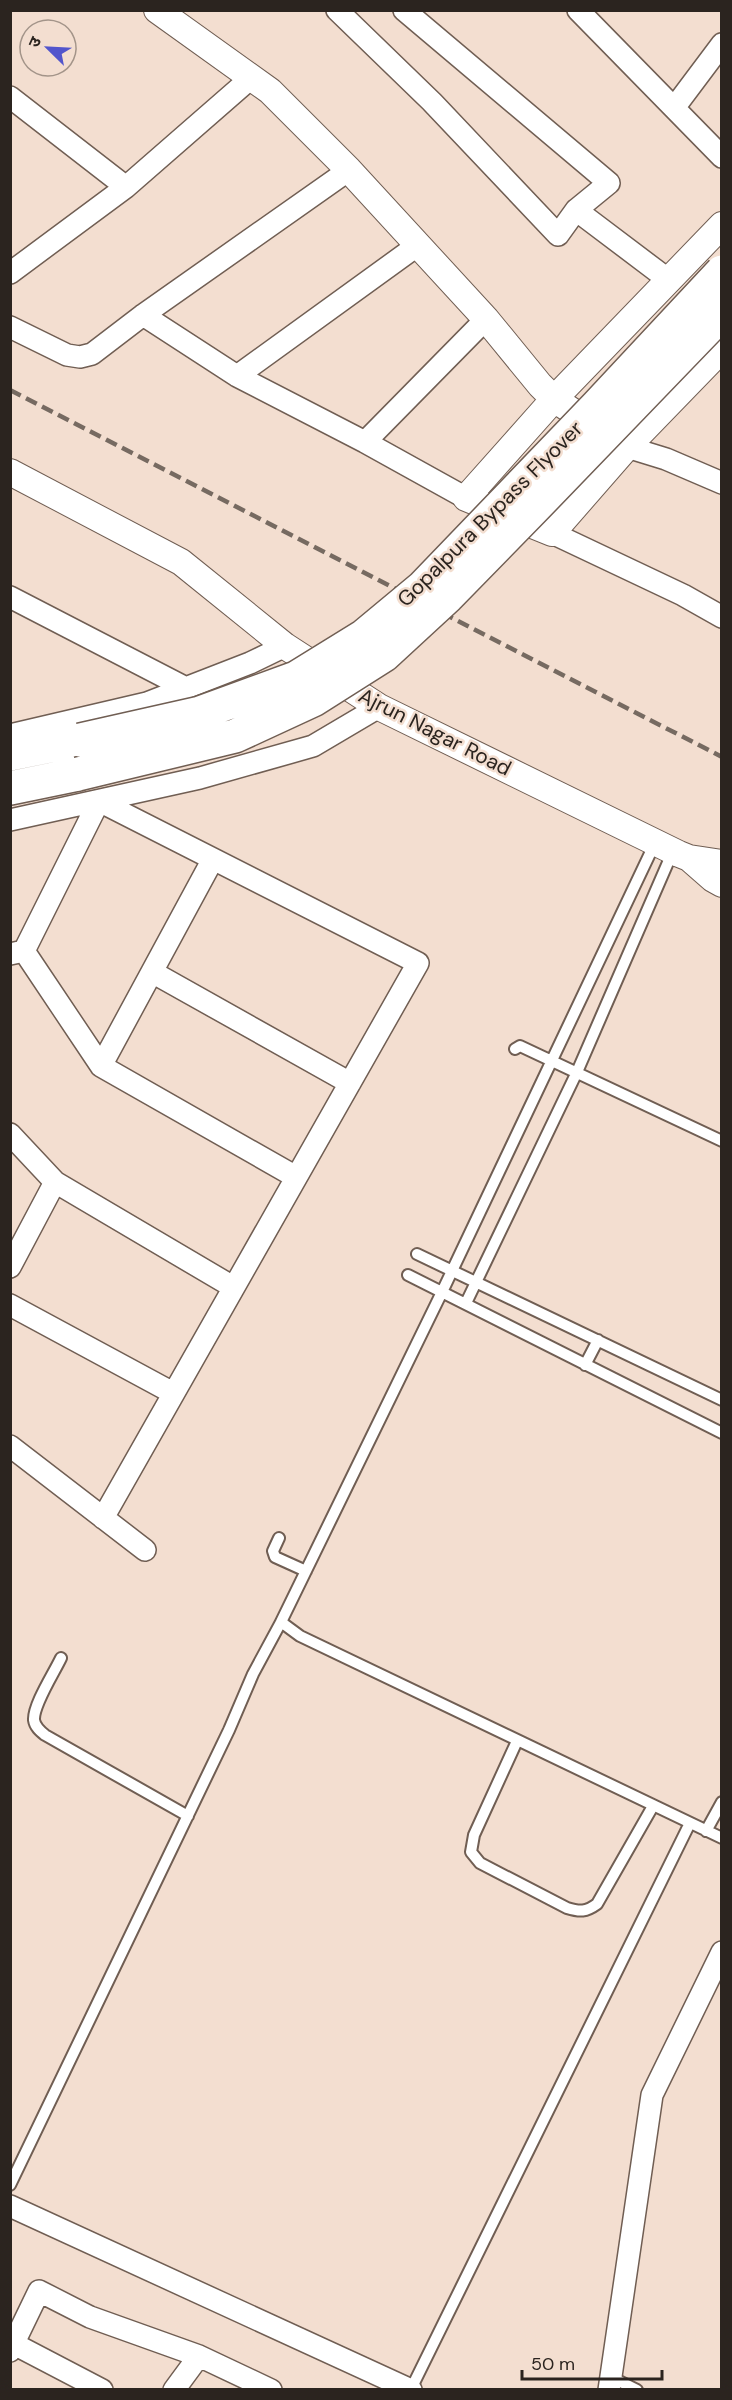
<svg xmlns="http://www.w3.org/2000/svg" width="732" height="2400" viewBox="0 0 732 2400" font-family="'DM Sans','Noto Sans Devanagari',sans-serif">
  <rect width="100%" height="100%" fill="#f3ded0"/>
  <g fill="none" stroke-linecap="round" stroke-linejoin="round">
    <defs>
      <path id="service" d="M655 843 442 1292 281 1622 300 1636 722 1838
        M515 1049 520 1046 722 1141
        M417 1254 722 1400
        M408 1275 722 1433
        M466 1303 577 1072 673 851
        M585 1365 598 1340
        M279 1538 273 1551 275 1557 306 1571
        M61 1658C54 1673 33 1705 34 1720 35 1727 40 1731 45 1735L188 1816
        M517 1741 474 1835 471 1852 480 1863 567 1908C580 1912 586 1912 597 1904L653 1806
        M706 1831 722 1802
        M10 2185 229 1730 253 1674 281 1622
        M611 2377 637 2390
        M411 2389 690 1823"/>
      <path id="minor" d="M337 10 432 102 558 235 576 210 609 183 404 10
        M578 10 722 157
        M10 97 126 187
        M674 108 722 44
        M576 210 670 281
        M10 273 126 187 251 78
        M143 315 237 376 365 442 466 498
        M10 327 67 355 80 357 92 354 143 315 349 170
        M237 376 418 245
        M365 442 486 319
        M627 447 666 459 722 483
        M552 533 683 595 722 617
        M10 597 186 688
        M10 735 147 703 250 663 285 646
        M10 820 200 778 313 746 379 707
        M24 951 101 1066 296 1177
        M10 954 24 951 99 801 418 963 103 1518
        M152 972 350 1083
        M101 1066 213 859
        M10 1134 55 1182 233 1287
        M10 1267 55 1182
        M10 1305 173 1393
        M10 1446 145 1550
        M10 2206 411 2390
        M14 2344 102 2390
        M10 2351 39 2291 90 2317 199 2356 271 2390
        M174 2390 199 2356
        M609 2390 652 2095 722 1952"/>
      <path id="tertiary" d="M157 10 270 91 349 170 486 319 540 385 554 399 599 429
        M722 225 554 399 466 498 552 533 627 447 722 349
        M10 472 181 562 285 646 379 707 679 854 689 858 722 863
        M689 858 713 879 722 884"/>
      <path id="primary" d="M10 754 80 740
        M10 788 78 774"/>
    </defs>
    <!-- service casing -->
    <use href="#service" stroke="#705e53" stroke-width="14"/>
    <!-- minor casing -->
    <use href="#minor" stroke="#705e53" stroke-width="24"/>
    <!-- tertiary casing -->
    <use href="#tertiary" stroke="#705e53" stroke-width="28"/>
    <!-- primary casing -->
    <use href="#primary" stroke="#705e53" stroke-width="36"/>
    <!-- service -->
    <use href="#service" stroke="#fff" stroke-width="10"/>
    <!-- minor -->
    <use href="#minor" stroke="#fff" stroke-width="21"/>
    <!-- tertiary -->
    <use href="#tertiary" stroke="#fff" stroke-width="26"/>
    <!-- primary -->
    <use href="#primary" stroke="#fff" stroke-width="33"/>
    <!-- rail -->
    <path stroke="#766a61" stroke-width="4.5" stroke-dasharray="12 6" stroke-linecap="butt" d="M10 390 722 757"/>
    <defs>
      <path id="primary-bridge" d="M80 740 200 713 296 678 364 636 423 587 597 406 722 272
        M78 774 235 736 313 700 384 655 448 596 535 507 722 313"/>
    </defs>
    <!-- primary-bridge casing -->
    <use href="#primary-bridge" stroke="#705e53" stroke-width="36" stroke-linecap="butt"/>
    <!-- primary-bridge -->
    <use href="#primary-bridge" stroke="#fff" stroke-width="33"/>
  </g>
  <g text-anchor="middle" dominant-baseline="central" stroke-width="5" stroke-linejoin="round" paint-order="stroke">
    <!-- street labels -->
    <g font-size="21" fill="#2b241f" stroke="#f3ded0">
      <text transform="translate(490 514) rotate(-45)">Gopalpura Bypass Flyover</text>
      <text transform="translate(435 732) rotate(27)">Ajrun Nagar Road</text>
    </g>
  </g>
  <!-- border -->
  <rect width="732" height="2400" fill="none" stroke="#2b241f" stroke-width="24"/>
  <!-- north arrow -->
  <g transform="translate(48 48) rotate(294)"><circle r="28" fill="#f3ded0" stroke="#a39489" stroke-width="1.5"/>
  <path d="M0-4.5L10 22L0 15L-10 22Z" fill="#5255cc"/>
  <text y="-9" font-size="16" font-weight="bold" text-anchor="middle" fill="#2b241f">उ</text>
  </g>
  <!-- scale -->
  <path d="M522 2370v9h140v-9" fill="none" stroke="#2b241f" stroke-width="3"/>
  <text x="531" y="2370" font-size="18" fill="#2b241f" stroke="#f3ded0" stroke-width="4.5" paint-order="stroke">50 m</text>
</svg>
